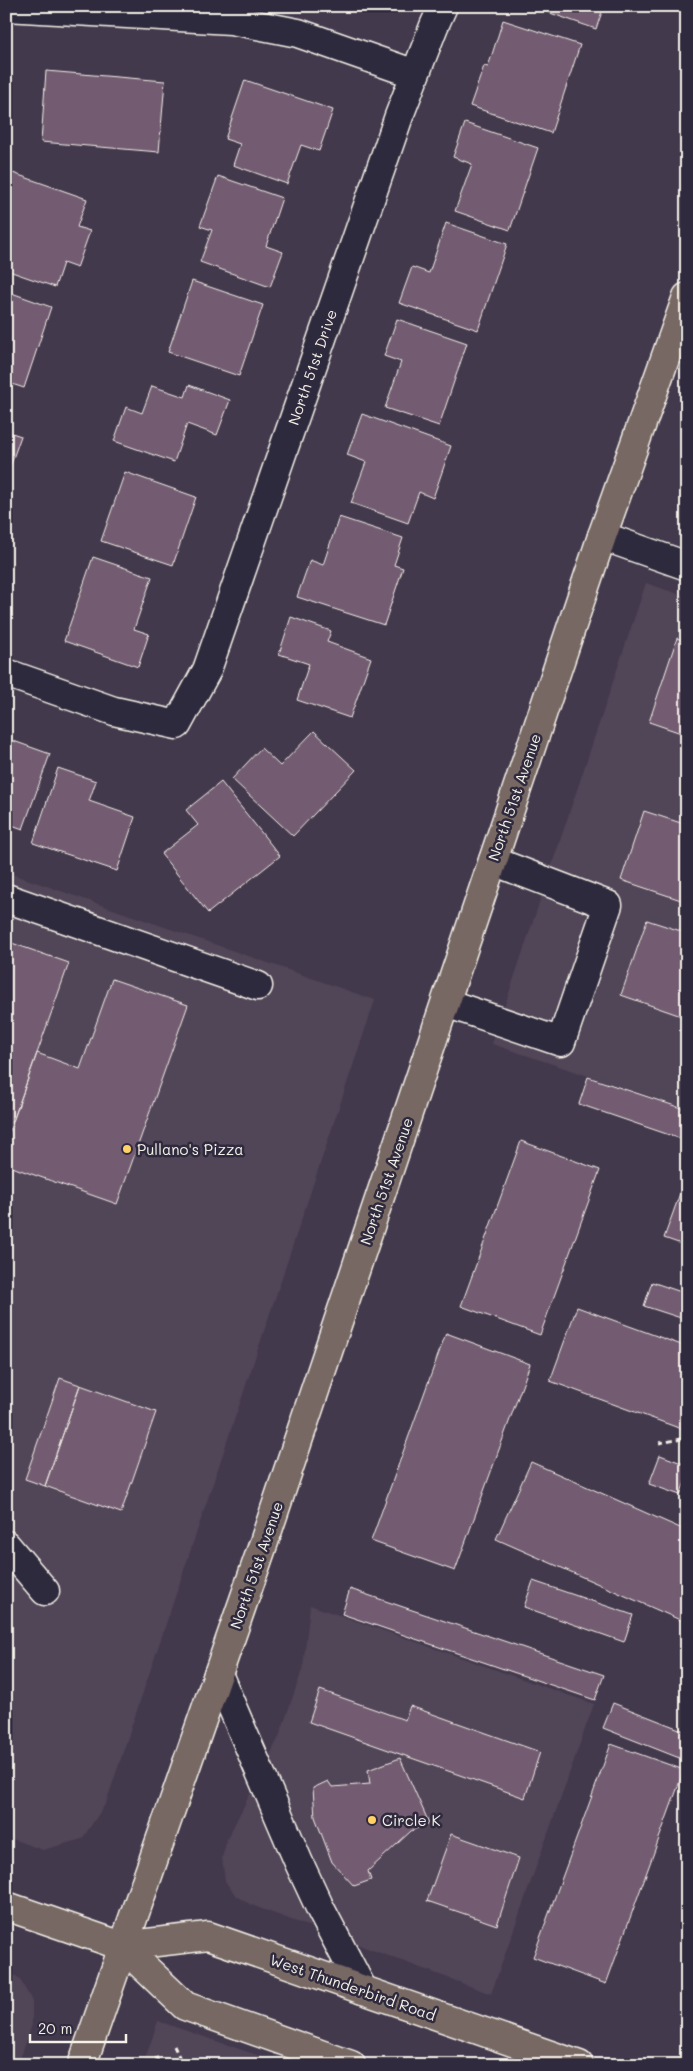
<svg xmlns="http://www.w3.org/2000/svg" width="693" height="2071" viewBox="0 0 693 2071" font-family="Mali,sans-serif">
  <rect width="100%" height="100%" fill="#43394d"/>
  <filter id="ink" filterUnits="userSpaceOnUse"><feTurbulence type="fractalNoise" baseFrequency=".02" numOctaves="2"/><feDisplacementMap in="SourceGraphic" scale="10" xChannelSelector="R" yChannelSelector="G"/><feConvolveMatrix kernelMatrix="1 2 1 2 8 2 1 2 1" color-interpolation-filters="sRGB"/></filter>
  <g filter="url(#ink)">
    <!-- built -->
    <path fill="#514458" d="M646 583 687 597V1109L492 1044Z
      M6 872 375 1000 106 1803 82 1839 43 1850 6 1837Z
      M310 1605 594 1704 491 1994 251 1905 236 1896 225 1881 222 1858 227 1839 279 1737 303 1667Z
      M6 1970 19 1978 32 2001V2025L18 2065H6Z
      M158 2021 286 2065H143Z"/>
    <!-- building -->
    <path fill="#735c72" stroke="#f4f1e8" d="M530 6H604L596 29Z
      M503 20 580 45 551 133 470 106 484 66 488 67Z
      M46 71 165 81 159 152 41 142Z
      M245 80 333 110 319 151 301 145 287 184 233 165 240 144 225 139Z
      M465 123 538 148 510 230 455 211 472 164 453 157Z
      M10 172 87 199 77 227 90 231 77 268 63 263 55 287 6 270V223L9 214 6 213V183Z
      M218 176 282 198 266 246 283 252 270 287 200 262 212 230 200 226Z
      M446 223 507 244 478 330 399 303 412 267 429 273Z
      M192 281 263 305 239 376 168 352Z
      M6 291 51 307 24 388 6 382Z
      M397 319 467 343 439 426 385 408 401 362 384 356Z
      M189 385 230 400 217 435 187 424 174 462 114 441 126 407 142 413 152 386 185 397Z
      M6 405 11 406 6 419Z
      M362 414 451 446 433 498 419 492 408 523 351 503 366 462 347 455Z
      M6 431 21 436 6 478Z
      M125 472 196 497 173 565 101 541Z
      M339 517 403 538 394 565 403 568 384 625 297 597 310 560 323 565Z
      M93 557 152 577 134 629 149 634 138 667 64 641Z
      M291 617 331 631 327 642 371 658 350 718 297 700 309 664 279 654Z
      M677 638 687 642V735L649 722Z
      M314 731 356 770 293 836 232 779 261 748 280 766Z
      M8 739 50 754 23 829 6 823V745Z
      M58 768 96 781 89 801 135 817 117 871 33 843Z
      M221 782 280 856 208 913 161 854 198 825 186 810Z
      M644 811 687 825V902L621 880Z
      M647 920 687 933V1018L621 995Z
      M6 941 69 963 6 1141Z
      M112 979 188 1005 117 1204 6 1165V1141L37 1053 80 1069Z
      M588 1077 687 1110V1141L579 1104Z
      M521 1141 600 1170 540 1335 461 1306Z
      M683 1185 687 1187V1246L664 1238Z
      M652 1282 687 1294V1320L644 1306Z
      M577 1307 687 1347V1431L550 1381Z
      M446 1333 530 1364 455 1571 371 1541Z
      M60 1378 80 1385 45 1486 25 1479Z
      M80 1385 156 1412 121 1513 45 1486Z
      M660 1455 687 1465V1477L680 1495 649 1484Z
      M531 1462 687 1531V1623L496 1539Z
      M533 1581 633 1615 624 1642 524 1607Z
      M350 1589 604 1675 595 1700 342 1614Z
      M320 1690 405 1720 410 1706 540 1752 525 1798 309 1722Z
      M613 1703 687 1732V1761L603 1728Z
      M611 1744 684 1770 606 1984 533 1957Z
      M400 1758 429 1823 411 1831 368 1871 371 1880 354 1886 332 1862 315 1817 313 1788 328 1781 332 1787 370 1784 368 1770Z
      M451 1834 519 1858 497 1925 427 1901Z"/>
    <g fill="none" stroke-linecap="round" stroke-linejoin="round">
      <defs>
        <path id="minor" d="M6 7 231 20 298 33 415 74
          M602 536 687 566
          M6 673 114 711 177 725 207 670 399 116 434 26 443 6
          M6 898 258 986
          M446 1003 561 1042 608 905 493 861
          M6 1545 45 1591
          M218 1674 299 1863 321 1910 363 1990"/>
        <path id="major" d="M6 1906 122 1946 208 1936 579 2065
          M122 1946 185 2006 351 2065
          M82 2065 264 1542 602 536 687 297"/>
      </defs>
      <!-- minor casing -->
      <use href="#minor" stroke="#f4f1e8" stroke-width="31"/>
      <!-- major casing -->
      <use href="#major" stroke="#f4f1e8" stroke-width="31"/>
      <!-- path -->
      <path stroke="#f4f1e8" stroke-width="3" stroke-dasharray="5 4" stroke-linecap="butt" d="M659 1443 682 1439 687 1441
        M174 2046 183 2065
        M156 2057 160 2065"/>
      <!-- minor -->
      <use href="#minor" stroke="#2f2a3d" stroke-width="28"/>
      <!-- major -->
      <use href="#major" stroke="#776864" stroke-width="28"/>
    </g>
  </g>
  <!-- markers -->
  <g fill="#ffd166" stroke="#2f2a3d" stroke-width="2">
    <circle cx="127" cy="1149" r="5"/>
    <circle cx="372" cy="1820" r="5"/>
  </g>
  <g text-anchor="middle" dominant-baseline="central" stroke-width="5" stroke-linejoin="round" paint-order="stroke">
    <!-- street labels -->
    <g font-size="15" fill="#f4f1e8" stroke="#2f2a3d">
      <text transform="translate(312 367) rotate(-71)">North 51st Drive</text>
      <text transform="translate(514 797) rotate(-71)">North 51st Avenue</text>
      <text transform="translate(386 1181) rotate(-71)">North 51st Avenue</text>
      <text transform="translate(256 1565) rotate(-71)">North 51st Avenue</text>
      <text transform="translate(353 1987) rotate(19)">West Thunderbird Road</text>
    </g>
    <!-- poi labels -->
    <g font-size="15" fill="#f4f1e8" stroke="#2f2a3d" text-anchor="start">
      <text x="137" y="1149">Pullano's Pizza</text>
      <text x="382" y="1820">Circle K</text>
    </g>
  </g>
  <!-- margin -->
  <rect width="693" height="2071" fill="none" stroke="#2f2a3d" stroke-width="25"/>
  <rect x="12" y="12" width="668" height="2046" fill="none" stroke="#f4f1e8" stroke-width="2" filter="url(#ink)"/>
  <!-- scale -->
  <path d="M30 2034v8h96v-8" fill="none" stroke="#f4f1e8" stroke-width="2.5"/>
  <text x="38" y="2034" font-size="15" fill="#f4f1e8" stroke="#2f2a3d" stroke-width="4" paint-order="stroke">20 m</text>
</svg>
